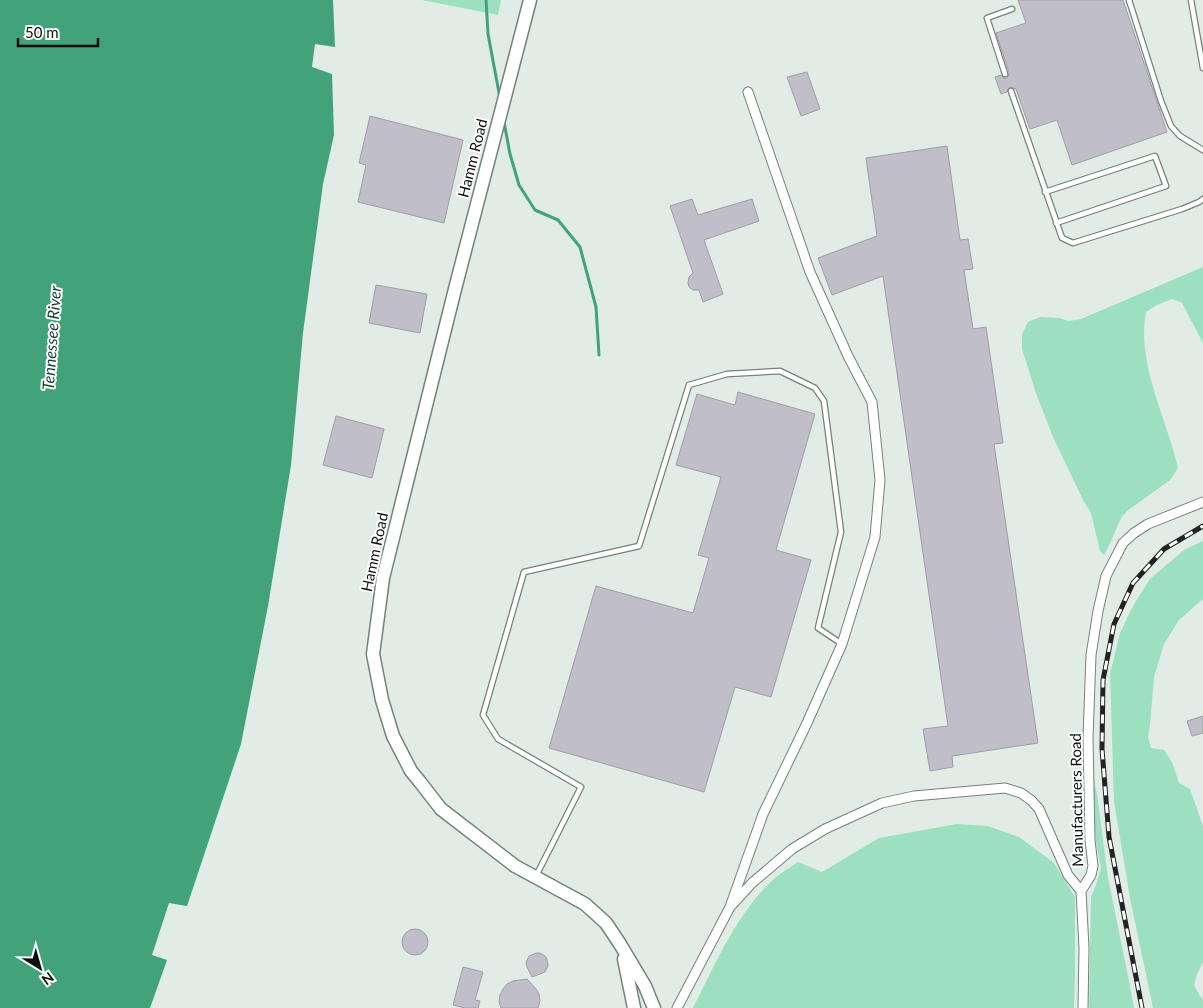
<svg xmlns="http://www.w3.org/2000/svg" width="1203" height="1008" viewBox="0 0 1203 1008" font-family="Lato,sans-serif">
  <rect width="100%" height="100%" fill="#e1ece6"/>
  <!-- green -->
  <path fill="#9ce0c0" d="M422 0H501L498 15Z
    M1203 267V343L1182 303 1172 299 1157 305 1146 312C1136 363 1167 419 1178 468L1170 480 1127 511 1121 518 1108 548 1104 555 1100 551 1091 513 1083 500 1053 437 1037 396 1022 349V334L1028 322 1040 317 1059 318 1069 321 1081 319Z
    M1203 541V599L1179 620 1164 644 1154 677 1150 724 1148 737 1151 748 1164 750 1172 762 1179 783 1190 789 1203 826V962L1197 974 1194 985 1200 996 1203 999V1008H1153L1130 898 1114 801 1110 674 1120 633 1133 606 1150 579 1184 550Z
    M1094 780 1097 794 1108 878 1129 981 1134 1008H1089L1091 897 1096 885 1101 868 1096 842 1094 818 1092 786Z
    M957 824 988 826 1019 837 1054 863 1075 897V979L1074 1008H693C716 963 737 912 776 877 782 872 791 867 798 862L822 872 879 838Z"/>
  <!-- water -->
  <path fill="#42a27a" d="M0 0H333L335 47 315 44 312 67 332 74 334 135 323 184 303 333 291 465 268 606 241 744 187 906 169 903 152 955 167 960 150 1008H0Z"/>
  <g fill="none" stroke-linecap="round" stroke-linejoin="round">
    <!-- stream -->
    <path stroke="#42a27a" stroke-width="3" d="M486 0 488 34 500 98
      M504 122 510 154 519 185 535 210 558 220 580 247 596 307 599 355"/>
  </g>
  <!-- building -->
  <path fill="#c0bfc9" stroke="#9f9ea7" d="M1018 0H1123L1167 132 1072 165 1057 120 1030 129 1016 89 1010 87 1008 89 1007 92 1001 94 995 77 1001 75 1004 78H1007L1009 75V72L996 33 1026 23Z
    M807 72 820 109 801 116 787 77Z
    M370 116 463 140 444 223 358 202 366 165 359 163Z
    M947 146 960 240 968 239 973 269 964 270 973 329 986 327 1003 443 994 444 1038 743 952 756 953 767 930 771 923 729 948 726 883 276 832 295 818 258 877 236 866 158Z
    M692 199 698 215 752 199 759 221 704 240 723 294 703 302 699 290H693L689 287 688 283 689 277 693 273 670 206Z
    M376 285 427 294 420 333 369 323Z
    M738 392 815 414 776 550 811 560 771 697 735 687 704 792 549 748 596 586 693 613 709 558 698 555 721 477 676 465 697 394 735 405Z
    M336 416 384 429 372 478 323 465Z
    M1203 716V733L1192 736 1187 721Z
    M402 942a13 13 0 1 1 26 0a13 13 0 1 1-26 0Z
    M536 953H540L545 956 547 959 548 966 545 972 532 977 527 967 526 963 529 956Z
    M463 967 483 972 475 1000 480 1001 478 1008H465L453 1005Z
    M527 979 536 989 539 994 540 1001 538 1008H501L499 1002 500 995 503 989 507 984 513 981Z"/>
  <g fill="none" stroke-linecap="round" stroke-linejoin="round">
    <defs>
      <path id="service" d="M1129 0 1161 101 1171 126 1180 136 1203 150
        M1191 0 1203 68
        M1005 74 987 18 1012 9
        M1011 91 1062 238 1073 243 1182 209 1199 202 1203 199
        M1045 192 1155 156 1166 186 1056 223
        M536 876 581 787 498 739 483 715 524 572 639 546 689 385 727 374 780 371 815 388 824 401 841 532 818 628 842 644"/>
      <path id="minor" d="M1081 891 1091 875 1093 866 1090 840 1088 738 1091 655 1098 611 1106 576 1123 543 1134 533 1148 524 1203 502
        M1081 891 1084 948 1083 1008
        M730 907 763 814 807 723 842 644 875 537 880 480 872 402 848 356 810 272 748 92
        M677 1008 730 907 752 883 792 849 825 829 882 803 914 796 1005 788 1021 793 1031 800 1039 809 1068 875 1081 891"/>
      <path id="secondary" d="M530 0 455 289 383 578 373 654 382 700 393 736 411 771 420 782 441 809 515 866 585 904 606 923 620 944 645 986 654 1008
        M624 959 634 1008"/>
    </defs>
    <!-- service casing -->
    <use href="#service" stroke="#77817c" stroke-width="7"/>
    <!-- minor casing -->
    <use href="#minor" stroke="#77817c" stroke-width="11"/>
    <!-- secondary casing -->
    <use href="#secondary" stroke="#77817c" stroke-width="15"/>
    <!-- service -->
    <use href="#service" stroke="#fff" stroke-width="4.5"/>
    <!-- minor -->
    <use href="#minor" stroke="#fff" stroke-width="9"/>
    <!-- secondary -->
    <use href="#secondary" stroke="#fff" stroke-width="12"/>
    <defs>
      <path id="rail" d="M1142 1008 1109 837 1102 749 1103 680 1114 624 1133 583 1164 549 1203 526"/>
    </defs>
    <!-- rail casing -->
    <use href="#rail" stroke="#212422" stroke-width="5"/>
    <!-- rail -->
    <use href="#rail" stroke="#fff" stroke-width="3" stroke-dasharray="9" stroke-linecap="butt"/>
  </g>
  <g text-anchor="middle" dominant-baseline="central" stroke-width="4" stroke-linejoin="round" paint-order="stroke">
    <!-- street labels -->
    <g font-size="15" fill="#0b0e0c" stroke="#fff">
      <text transform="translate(472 158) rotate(-76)">Hamm Road</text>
      <text transform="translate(374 552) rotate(-78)">Hamm Road</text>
      <text transform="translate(1076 800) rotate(-91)">Manufacturers Road</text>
    </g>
    <!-- water labels -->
    <g font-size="16" font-style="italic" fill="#143d2c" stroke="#fff">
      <text transform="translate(51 338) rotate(-86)">Tennessee River</text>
    </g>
  </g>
  <!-- north arrow -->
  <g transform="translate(40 968) rotate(143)" stroke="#ffffff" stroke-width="4" paint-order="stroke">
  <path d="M0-4L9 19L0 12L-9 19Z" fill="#0b0e0c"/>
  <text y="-8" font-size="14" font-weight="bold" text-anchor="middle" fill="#0b0e0c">N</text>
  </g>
  <!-- scale -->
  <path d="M18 38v8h80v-8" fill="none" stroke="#0b0e0c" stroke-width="2.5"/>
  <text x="25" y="38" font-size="15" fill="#0b0e0c" stroke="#ffffff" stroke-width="4" paint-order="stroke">50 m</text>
</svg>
